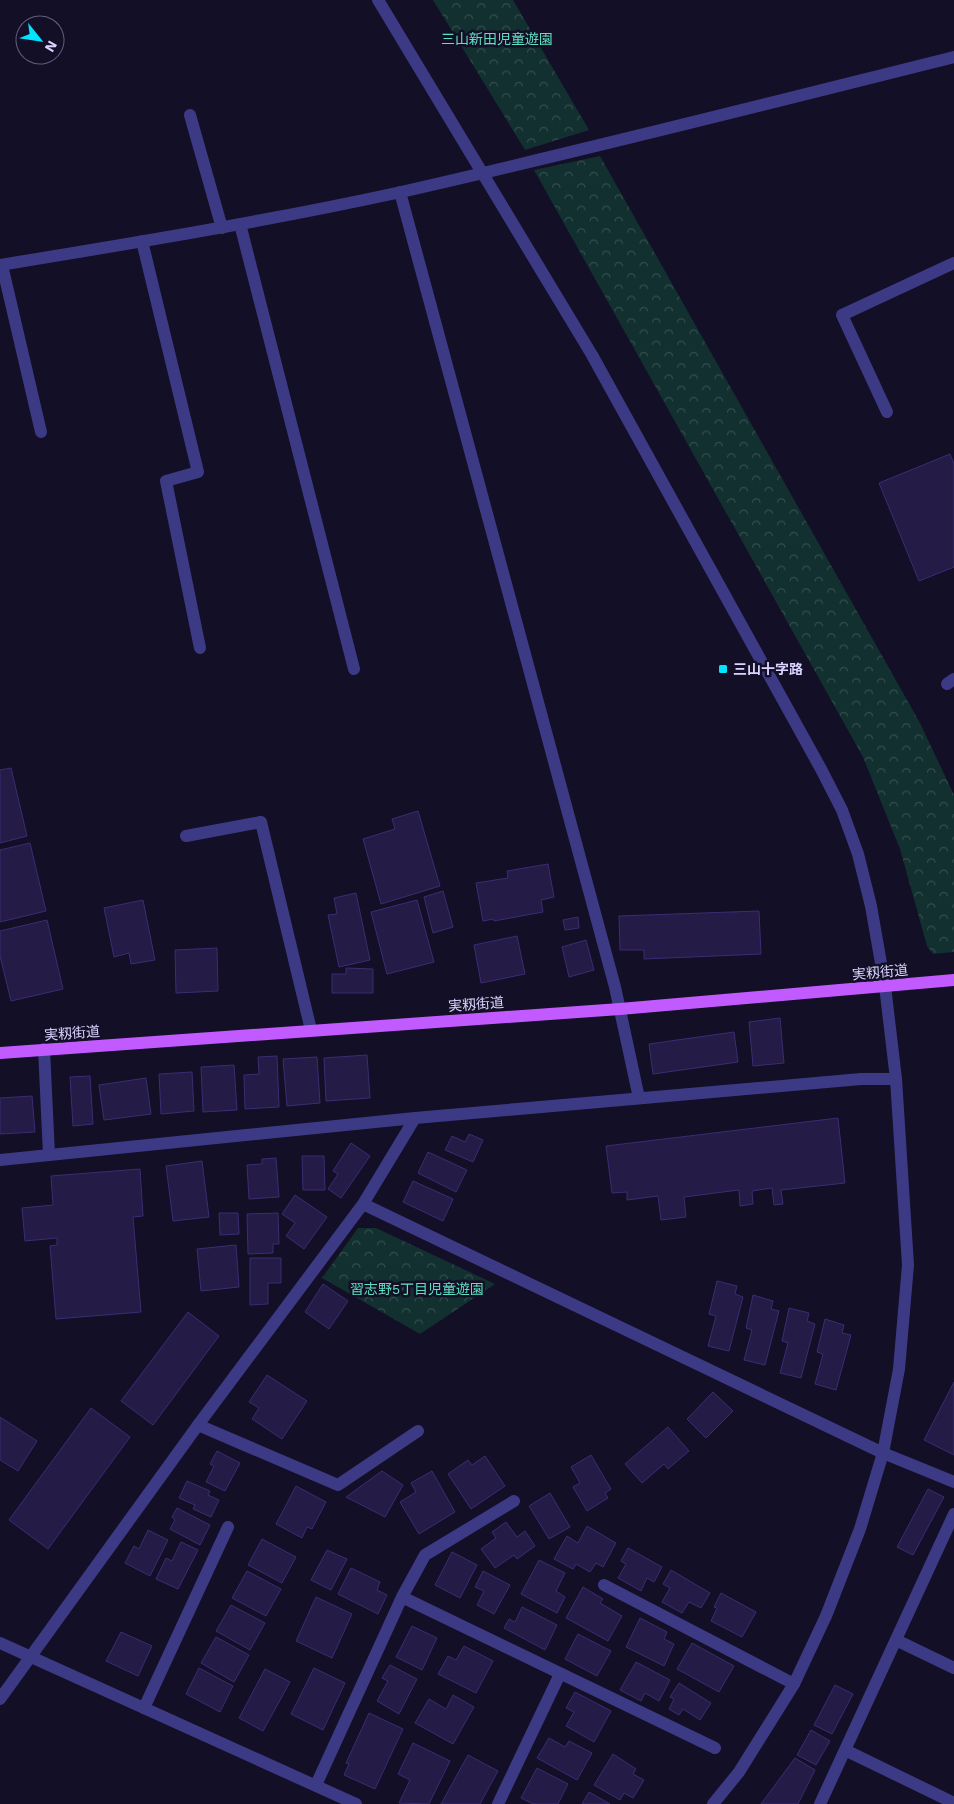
<svg xmlns="http://www.w3.org/2000/svg" width="954" height="1804" viewBox="0 0 954 1804" font-family="'Work Sans','Noto Sans JP',sans-serif">
  <defs>
    <pattern id="forest-crowns" width="20" height="18" patternUnits="userSpaceOnUse" patternTransform="scale(1.25)"><rect width="20" height="18" fill="#12302f"/><path d="M2 6a3 3 0 1 1 6 0M12 15a3 3 0 1 1 6 0" fill="none" stroke="#344d4e"/></pattern>
  </defs>
  <rect width="100%" height="100%" fill="#130f26"/>
  <!-- forest -->
  <path fill="url(#forest-crowns)" d="M433 0H513L589 130 525 150Z
    M600 156 920 723 954 795V952L933 954 927 946 900 849 863 757 534 170Z
    M358 1228H376L495 1284 420 1334 322 1278Z"/>
  <!-- building -->
  <path fill="#241b47" stroke="#3b2d73" d="M950 454 954 464V567L919 581 879 483Z
    M11 768 27 836 0 843V770Z
    M418 811 440 886 381 904 363 839 395 829 392 819Z
    M30 843 46 911 0 922V850Z
    M548 864 554 897 541 900 543 912 494 921 493 919 483 921 476 883 508 878 507 871Z
    M443 891 453 927 433 933 424 897Z
    M356 893 370 960 339 967 328 915 337 914 334 898Z
    M143 900 155 960 131 964 129 953 114 957 104 908Z
    M417 900 434 962 387 974 371 912Z
    M759 911 761 954 644 959V950H620L619 916Z
    M578 917 579 928 565 930 563 920Z
    M47 920 63 989 11 1001 0 956V931Z
    M517 936 525 974 481 983 474 945Z
    M586 940 594 970 569 977 562 947Z
    M217 948 218 991 176 993 175 950Z
    M346 968 373 969V993H332V974H346Z
    M780 1018 784 1063 753 1066 749 1022Z
    M734 1032 738 1062 653 1074 649 1044Z
    M367 1055 370 1098 326 1101 324 1058Z
    M277 1056 279 1107 245 1109 244 1075 259 1074 258 1057Z
    M317 1057 320 1103 287 1106 283 1059Z
    M234 1065 237 1110 203 1112 201 1067Z
    M192 1072 194 1111 161 1114 159 1074Z
    M90 1076 93 1124 73 1126 70 1077Z
    M146 1078 151 1114 104 1120 99 1085Z
    M32 1096 35 1132 0 1134V1098Z
    M838 1118 845 1183 781 1190 783 1204 774 1205 772 1188 752 1191 753 1204 740 1206 739 1190 684 1197 686 1217 661 1220 658 1196 627 1200V1192L612 1193 606 1146Z
    M469 1134 483 1140 473 1162 445 1150 452 1136 465 1142Z
    M351 1143 370 1156 341 1198 328 1189 338 1174 333 1171Z
    M428 1152 467 1170 456 1192 418 1173Z
    M302 1156H324L325 1190H303Z
    M276 1158 279 1197 249 1199 247 1165 262 1164V1159Z
    M202 1161 209 1217 173 1221 166 1166Z
    M140 1169 143 1216 133 1217 141 1312 56 1319 50 1246 57 1245V1238L25 1241 22 1208 53 1205 51 1176Z
    M413 1181 453 1199 443 1221 403 1202Z
    M295 1195 327 1217 304 1249 286 1236 295 1223 282 1214Z
    M219 1213H238L239 1234 220 1235Z
    M278 1213 279 1244H273V1253L248 1254 247 1214Z
    M236 1245 239 1287 201 1291 197 1249Z
    M250 1258H281V1283H268V1304L250 1305Z
    M717 1281 737 1286 735 1294 743 1297 729 1351 708 1346 716 1316 709 1314Z
    M323 1284 348 1301 329 1329 305 1312Z
    M753 1295 773 1301 771 1309 779 1311 765 1365 744 1360 752 1330 746 1328Z
    M789 1308 809 1313 807 1321 815 1324 801 1378 780 1373 788 1343 782 1341Z
    M188 1312 219 1336 153 1425 121 1401Z
    M825 1319 844 1325 842 1333 851 1335 836 1390 815 1384 823 1354 817 1352Z
    M267 1375 307 1401 282 1439 252 1419 259 1408 249 1402Z
    M954 1382V1455L924 1440Z
    M713 1392 733 1411 706 1438 687 1419Z
    M91 1408 130 1437 48 1549 9 1520Z
    M0 1417 37 1441 18 1471 0 1460Z
    M668 1427 689 1451 668 1469 664 1464 642 1483 625 1464Z
    M217 1451 240 1463 225 1491 206 1482 214 1466 210 1464Z
    M591 1455 611 1489 605 1493 608 1498 587 1511 573 1487 580 1483 571 1467Z
    M485 1456 505 1486 471 1509 448 1474 468 1460 472 1465Z
    M382 1471 403 1485 385 1517 346 1497Z
    M432 1471 455 1512 419 1534 400 1502 416 1492 411 1483Z
    M187 1481 210 1491 208 1495 219 1500 211 1517 193 1509 195 1505 179 1498Z
    M296 1486 326 1502 312 1529 307 1527 302 1538 276 1524Z
    M928 1489 944 1497 913 1555 897 1547Z
    M550 1493 570 1527 549 1539 529 1506Z
    M177 1508 210 1525 200 1545 170 1529 175 1520 172 1517Z
    M506 1522 517 1537 525 1531 535 1546 517 1559 514 1555 495 1568 481 1549 496 1538 492 1532Z
    M587 1526 616 1543 603 1567 596 1563 590 1572 576 1564 573 1569 554 1559 567 1536 578 1543Z
    M148 1530 168 1540 150 1576 125 1563 134 1546 139 1549Z
    M262 1539 296 1557 282 1583 248 1565Z
    M181 1542 198 1550 178 1589 156 1579 166 1558 172 1561Z
    M628 1548 662 1567 654 1582 647 1578 641 1591 618 1578 626 1564 621 1561Z
    M327 1550 347 1559 331 1590 311 1580Z
    M452 1552 477 1565 460 1598 435 1585Z
    M539 1560 565 1573 556 1591 565 1597 557 1613 521 1594Z
    M351 1568 380 1582 377 1590 387 1595 378 1614 338 1594Z
    M671 1570 710 1593 701 1608 689 1602 682 1613 662 1602 670 1588 663 1584Z
    M247 1571 281 1589 266 1616 232 1598Z
    M483 1571 510 1585 494 1614 477 1605 484 1591 475 1587Z
    M583 1587 603 1599 600 1603 622 1616 608 1641 566 1618Z
    M721 1593 756 1612 742 1637 711 1621 717 1608 714 1607Z
    M316 1597 352 1614 332 1658 296 1641Z
    M231 1605 265 1623 250 1650 216 1631Z
    M522 1607 557 1625 545 1650 504 1628 509 1619 515 1622Z
    M640 1618 667 1632 664 1639 674 1644 664 1666 626 1647Z
    M412 1626 437 1638 422 1670 396 1657Z
    M121 1632 152 1646 138 1676 106 1661Z
    M578 1634 611 1651 597 1676 565 1659Z
    M216 1637 249 1655 234 1682 201 1663Z
    M692 1643 734 1666 719 1692 677 1669Z
    M464 1646 493 1661 476 1693 438 1674 448 1656 456 1660Z
    M636 1662 670 1680 659 1701 645 1693 641 1701 620 1690Z
    M390 1665 417 1679 399 1714 377 1701 388 1681 382 1678Z
    M199 1668 233 1686 220 1712 186 1694Z
    M314 1668 345 1683 323 1730 291 1714Z
    M265 1669 290 1682 263 1731 239 1718Z
    M679 1683 711 1703 700 1720 683 1709 679 1715 669 1709 674 1699 670 1697Z
    M835 1685 853 1694 832 1734 814 1725Z
    M575 1692 611 1711 594 1742 566 1726 574 1712 566 1708Z
    M453 1695 474 1707 453 1744 415 1723 429 1699 446 1709Z
    M369 1713 403 1729 375 1789 344 1775 349 1764 346 1763Z
    M811 1730 830 1741 816 1765 797 1755Z
    M549 1738 565 1747 569 1741 592 1753 577 1780 537 1758Z
    M413 1743 450 1761 429 1804 399 1803 410 1780 398 1774Z
    M613 1754 636 1769 633 1774 644 1780 633 1798 624 1793 620 1800 594 1785Z
    M468 1755 498 1771 480 1804H441Z
    M795 1758 815 1770 798 1804H761Z
    M537 1768 568 1784 558 1804H533L521 1798Z
    M589 1792 610 1804H582Z"/>
  <g fill="none" stroke-linecap="round" stroke-linejoin="round">
    <!-- service -->
    <path stroke="#3d3a85" stroke-width="12" d="M190 115 222 228
      M400 192 615 987 639 1098
      M240 224 354 669
      M142 241 198 472 166 481 200 648
      M2 265 41 432
      M887 412 842 315 954 263
      M186 836 261 822 311 1030
      M44 1049 49 1155
      M198 1425 338 1485 418 1431
      M604 1585 794 1684
      M402 1597 715 1748
      M144 1708 228 1527
      M316 1785 402 1597 425 1555 514 1501
      M498 1804 560 1674"/>
    <!-- minor -->
    <path stroke="#3d3a85" stroke-width="12" d="M0 265C134 243 268 221 401 192 586 150 770 103 954 57
      M947 684 954 679
      M0 1160 415 1118 861 1079H896
      M363 1204 883 1453 954 1482
      M896 1640 954 1668
      M0 1643 356 1804
      M0 1699 198 1425 363 1204 415 1118
      M845 1750 954 1803
      M820 1804 954 1514"/>
    <!-- tertiary -->
    <path stroke="#3d3a85" stroke-width="12" d="M378 0 592 355 821 769 842 810 858 854 871 906 885 986 896 1079 908 1265 899 1369 883 1453 860 1529 826 1616 794 1684 739 1772 713 1804"/>
    <!-- primary -->
    <path stroke="#c25bff" stroke-width="12" d="M0 1053 620 1009 954 980"/>
  </g>
  <!-- markers -->
  <rect fill="#00e5ff" stroke="#130f26" stroke-width="2" x="718" y="664" width="10" height="10" rx="2.5"/>
  <g text-anchor="middle" dominant-baseline="central" stroke-width="5" stroke-linejoin="round" paint-order="stroke">
    <!-- park labels -->
    <g font-size="14" fill="#5fe0c0" stroke="#130f26">
      <text x="497" y="39">三山新田児童遊園</text>
      <text x="417" y="1289">習志野5丁目児童遊園</text>
    </g>
    <!-- poi labels -->
    <g font-size="14" font-weight="bold" fill="#d9d4ff" stroke="#130f26" text-anchor="start">
      <text x="733" y="669">三山十字路</text>
    </g>
    <!-- street labels -->
    <g font-size="14" fill="#d9d4ff" stroke="#130f26">
      <text transform="translate(880 972) rotate(-5)">実籾街道</text>
      <text transform="translate(476 1004) rotate(-4)">実籾街道</text>
      <text transform="translate(72 1033) rotate(-4)">実籾街道</text>
    </g>
  </g>
  <!-- north arrow -->
  <g transform="translate(40 40) rotate(120)"><circle r="24" fill="#130f26" stroke="#625e7d"/>
  <path d="M0-4L9 19L0 12L-9 19Z" fill="#00e5ff"/>
  <text y="-8" font-size="14" font-weight="bold" text-anchor="middle" fill="#d9d4ff">N</text>
  </g>
</svg>
